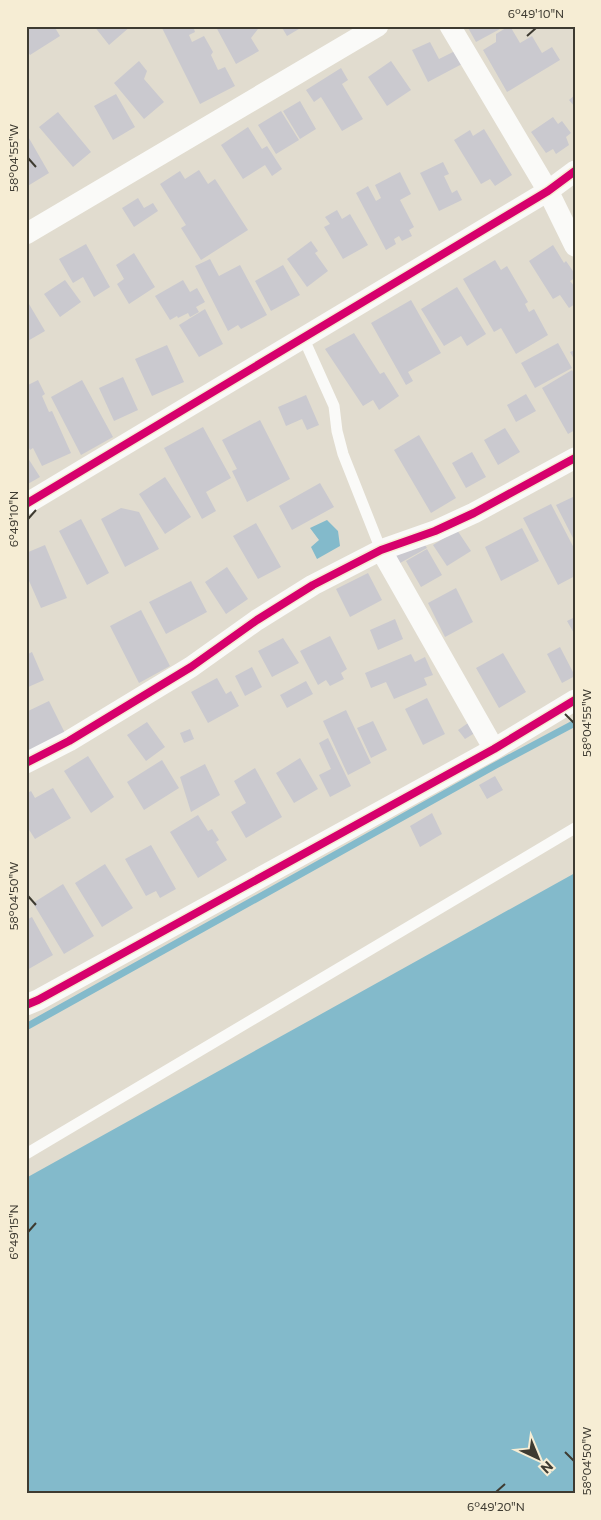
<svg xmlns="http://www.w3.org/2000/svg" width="601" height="1520" viewBox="0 0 601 1520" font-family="Commissioner,sans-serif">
  <rect width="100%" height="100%" fill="#e1dccf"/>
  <!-- water -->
  <path fill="#83bacb" d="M327 520 338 531 340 546 317 559 311 547 319 540 310 528Z
    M575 873V1494H26V1178Z"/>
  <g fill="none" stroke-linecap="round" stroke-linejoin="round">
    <!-- stream -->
    <path stroke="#83bacb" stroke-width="7" d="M26 1027 496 765 575 723"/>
  </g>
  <!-- building -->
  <path fill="#cac9cf" d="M26 26H54L60 36 30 55 26 49Z
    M94 26H131L109 45Z
    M161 26H193L195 32 189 35 192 42 204 36 213 52 211 55 218 70 225 67 235 86 200 104Z
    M219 26H257L258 29 251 38 259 51 236 64 216 27Z
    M281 26H304L287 36Z
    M467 26H498L500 29 476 42Z
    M509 26H510L520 43 532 36 542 53 552 47 560 60 507 92 483 50 496 42V34Z
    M430 42 439 59 455 51 462 64 428 82 412 50Z
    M139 61 147 71 144 79 164 102 144 119 114 83Z
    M391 61 411 90 387 106 368 77Z
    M341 68 348 80 342 84 363 119 342 131 321 97 314 102 306 90Z
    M116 94 135 127 113 140 94 106Z
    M575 95V107L569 100Z
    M300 101 316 129 300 139 283 111Z
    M281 111 299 140 276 154 258 125Z
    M58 112 91 152 73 167 39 127Z
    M553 117 558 124 562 121 571 133 566 137 569 145 556 154 553 149 546 153 531 132Z
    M248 127 262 149 267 146 282 169 272 176 265 165 243 179 221 145Z
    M484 129 512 175 495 186 490 179 481 184 454 140 470 130 473 136Z
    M26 133 49 173 26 187Z
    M443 162 449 174 444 176 452 193 457 190 462 200 439 211 420 173Z
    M199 170 208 184 215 179 248 230 201 260 181 228 186 225 160 184 180 171 185 179Z
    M400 172 411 194 400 200 414 227 409 230 412 236 402 241 399 236 394 239 396 244 386 250 356 193 368 186 376 201 381 198 375 185Z
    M138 198 144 208 153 203 158 211 134 227 122 208Z
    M337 210 342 219 350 214 368 245 343 259 324 227 330 224 325 217Z
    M311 241 318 251 315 253 328 271 307 287 287 259Z
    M86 244 110 287 94 297 83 277 73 283 59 259Z
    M553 245 564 263 566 261 575 274V278L570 281 575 287V304L569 308 560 295 553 299 529 261Z
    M134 253 155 287 129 304 117 284 124 279 116 265Z
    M210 259 219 276 240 265 267 315 241 329 238 325 228 331 195 266Z
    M495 260 501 270 507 266 528 302 525 304 529 312 534 309 548 335 516 354 501 328 494 332 463 279Z
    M283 265 300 295 271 311 255 281Z
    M65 280 81 302 60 317 44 294Z
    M183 280 190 292 197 288 205 302 196 307 199 312 190 317 188 313 178 318 177 316 170 320 155 296Z
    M457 287 486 334 467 346 461 336 444 346 421 309Z
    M26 299 45 331 26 342Z
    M411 300 441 353 408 372 413 381 406 385 371 323Z
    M205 309 223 344 199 357 179 325Z
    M354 333 380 374 384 372 399 396 379 410 373 400 363 406 325 349Z
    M558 343 572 368 535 388 521 363Z
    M167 345 184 382 152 396 135 359Z
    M575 350V361L570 352Z
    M572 370 575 375V430L568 434 542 388Z
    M123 377 138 410 114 421 99 388Z
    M38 380 45 394 42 396 49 412 52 411 71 453 42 466 33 448 30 450 26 442V386Z
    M82 380 113 437 81 455 51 397Z
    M526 394 536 411 516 422 507 405Z
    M306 395 319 425 307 430 302 419 286 426 278 407Z
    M260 420 290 479 247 502 232 471 237 469 222 440Z
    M203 427 231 478 206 492 216 511 202 519 164 448Z
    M505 428 520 452 498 465 484 440Z
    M419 435 456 498 431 513 394 450Z
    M472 452 486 477 466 488 452 463Z
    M26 455 40 477 26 485Z
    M165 477 191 517 165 534 139 494Z
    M320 483 334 507 292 530 279 506Z
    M575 496V537L573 538 556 505Z
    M551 504 575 550V576L558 585 523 518Z
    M121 508 139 512 159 549 125 567 101 519Z
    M81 519 109 573 87 585 59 531Z
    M256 523 281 567 258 579 233 536Z
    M522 528 539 561 501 581 485 547Z
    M457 530 471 551 447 566 433 545Z
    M421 539 427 548 400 563 395 554Z
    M45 545 67 598 41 608 26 574V553Z
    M427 549 442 575 421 587 406 561Z
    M227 567 248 599 226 614 205 582Z
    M368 573 382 600 350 617 336 589Z
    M191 581 207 612 166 634 149 602Z
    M456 588 473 622 445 637 428 603Z
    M141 610 170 666 139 683 110 626Z
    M575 617V635L567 621Z
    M395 619 403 639 378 650 370 630Z
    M330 636 347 669 341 673 344 679 330 686 326 680 318 685 300 651Z
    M283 638 299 663 272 677 258 651Z
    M560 647 575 676 562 683 547 654Z
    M32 652 44 680 26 688V655Z
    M503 653 526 692 499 708 476 668Z
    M411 654 415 662 425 657 433 675 424 678 427 685 394 699 386 682 371 688 365 673Z
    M252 667 262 687 245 696 235 676Z
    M217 678 226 694 231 691 239 706 208 723 191 692Z
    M306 681 313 694 287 708 280 695Z
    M427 698 445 734 423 745 405 709Z
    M49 701 65 733 26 752V712Z
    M346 710 371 763 348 775 323 721Z
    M373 721 387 750 371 758 357 728Z
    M471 721 478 731 465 739 458 730Z
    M147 722 165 747 146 761 127 735Z
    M190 729 194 739 184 743 180 733Z
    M328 738 351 786 330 797 319 775 331 769 319 743Z
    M88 756 114 797 91 813 64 771Z
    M300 758 318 789 294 803 276 773Z
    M162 760 179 788 144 810 127 782Z
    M205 764 220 795 191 812 180 777Z
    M255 768 282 817 246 838 231 812 246 803 234 781Z
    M495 776 503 790 487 799 479 785Z
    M53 788 71 818 35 839 26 825V794L31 791 35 798Z
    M432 813 442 834 420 847 410 826Z
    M198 815 208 831 212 829 219 840 216 842 227 860 198 878 170 832Z
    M151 845 176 889 160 898 156 891 146 896 125 859Z
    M105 864 133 908 102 927 75 883Z
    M63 884 94 936 64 954 33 903Z
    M32 917 53 955 27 970 26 920Z"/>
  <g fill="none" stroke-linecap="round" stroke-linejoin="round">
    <!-- service -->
    <path stroke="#fafaf8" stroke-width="11" d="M303 337 334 406 337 431 343 454 381 550
      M26 1154 575 828"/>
    <!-- minor -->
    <path stroke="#fafaf8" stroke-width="21" d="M450 26 548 191 575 246
      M26 234 378 26
      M26 504 548 191 575 171
      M381 550 494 749
      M26 763 69 741 191 667 257 620 313 585 381 550 435 531 474 513 575 458
      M26 1005 38 1000 494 749 575 700"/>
    <defs>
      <path id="cycleway" d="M26 504 548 191 575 171
        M26 763 69 741 191 667 257 620 313 585 381 550 435 531 474 513 575 458
        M26 1005 38 1000 494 749 575 700"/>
    </defs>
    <!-- cycleway casing -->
    <use href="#cycleway" stroke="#f6edd4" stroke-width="11"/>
    <!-- cycleway -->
    <use href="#cycleway" stroke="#d6006c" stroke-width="8"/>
  </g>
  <!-- ticks -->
  <path fill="none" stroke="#3e3b31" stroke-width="2" d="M527 36 536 28M28 158 36 167M28 519 36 510M565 714 574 723M28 896 36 905M28 1232 36 1223M565 1452 574 1461M496 1492 505 1484"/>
  <!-- border -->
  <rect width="601" height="1520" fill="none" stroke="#f6edd4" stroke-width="55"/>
  <!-- north arrow -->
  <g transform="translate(538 1458) rotate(136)" stroke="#f6edd4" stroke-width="4" paint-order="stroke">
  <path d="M0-4L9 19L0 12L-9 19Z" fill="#3e3b31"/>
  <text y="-8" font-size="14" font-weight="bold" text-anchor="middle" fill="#3e3b31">N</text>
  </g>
  <rect x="28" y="28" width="546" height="1464" fill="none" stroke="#3e3b31" stroke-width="2"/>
  <g font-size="12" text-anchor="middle" fill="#3e3b31">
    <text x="536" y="18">6°49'10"N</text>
    <text transform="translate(14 158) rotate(-90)" y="4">58°04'55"W</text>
    <text transform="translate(14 519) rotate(-90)" y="4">6°49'10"N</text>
    <text transform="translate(587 723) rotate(-90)" y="4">58°04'55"W</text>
    <text transform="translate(14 896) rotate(-90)" y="4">58°04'50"W</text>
    <text transform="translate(14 1232) rotate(-90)" y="4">6°49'15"N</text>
    <text transform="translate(587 1461) rotate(-90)" y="4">58°04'50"W</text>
    <text x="496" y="1511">6°49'20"N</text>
  </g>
</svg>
